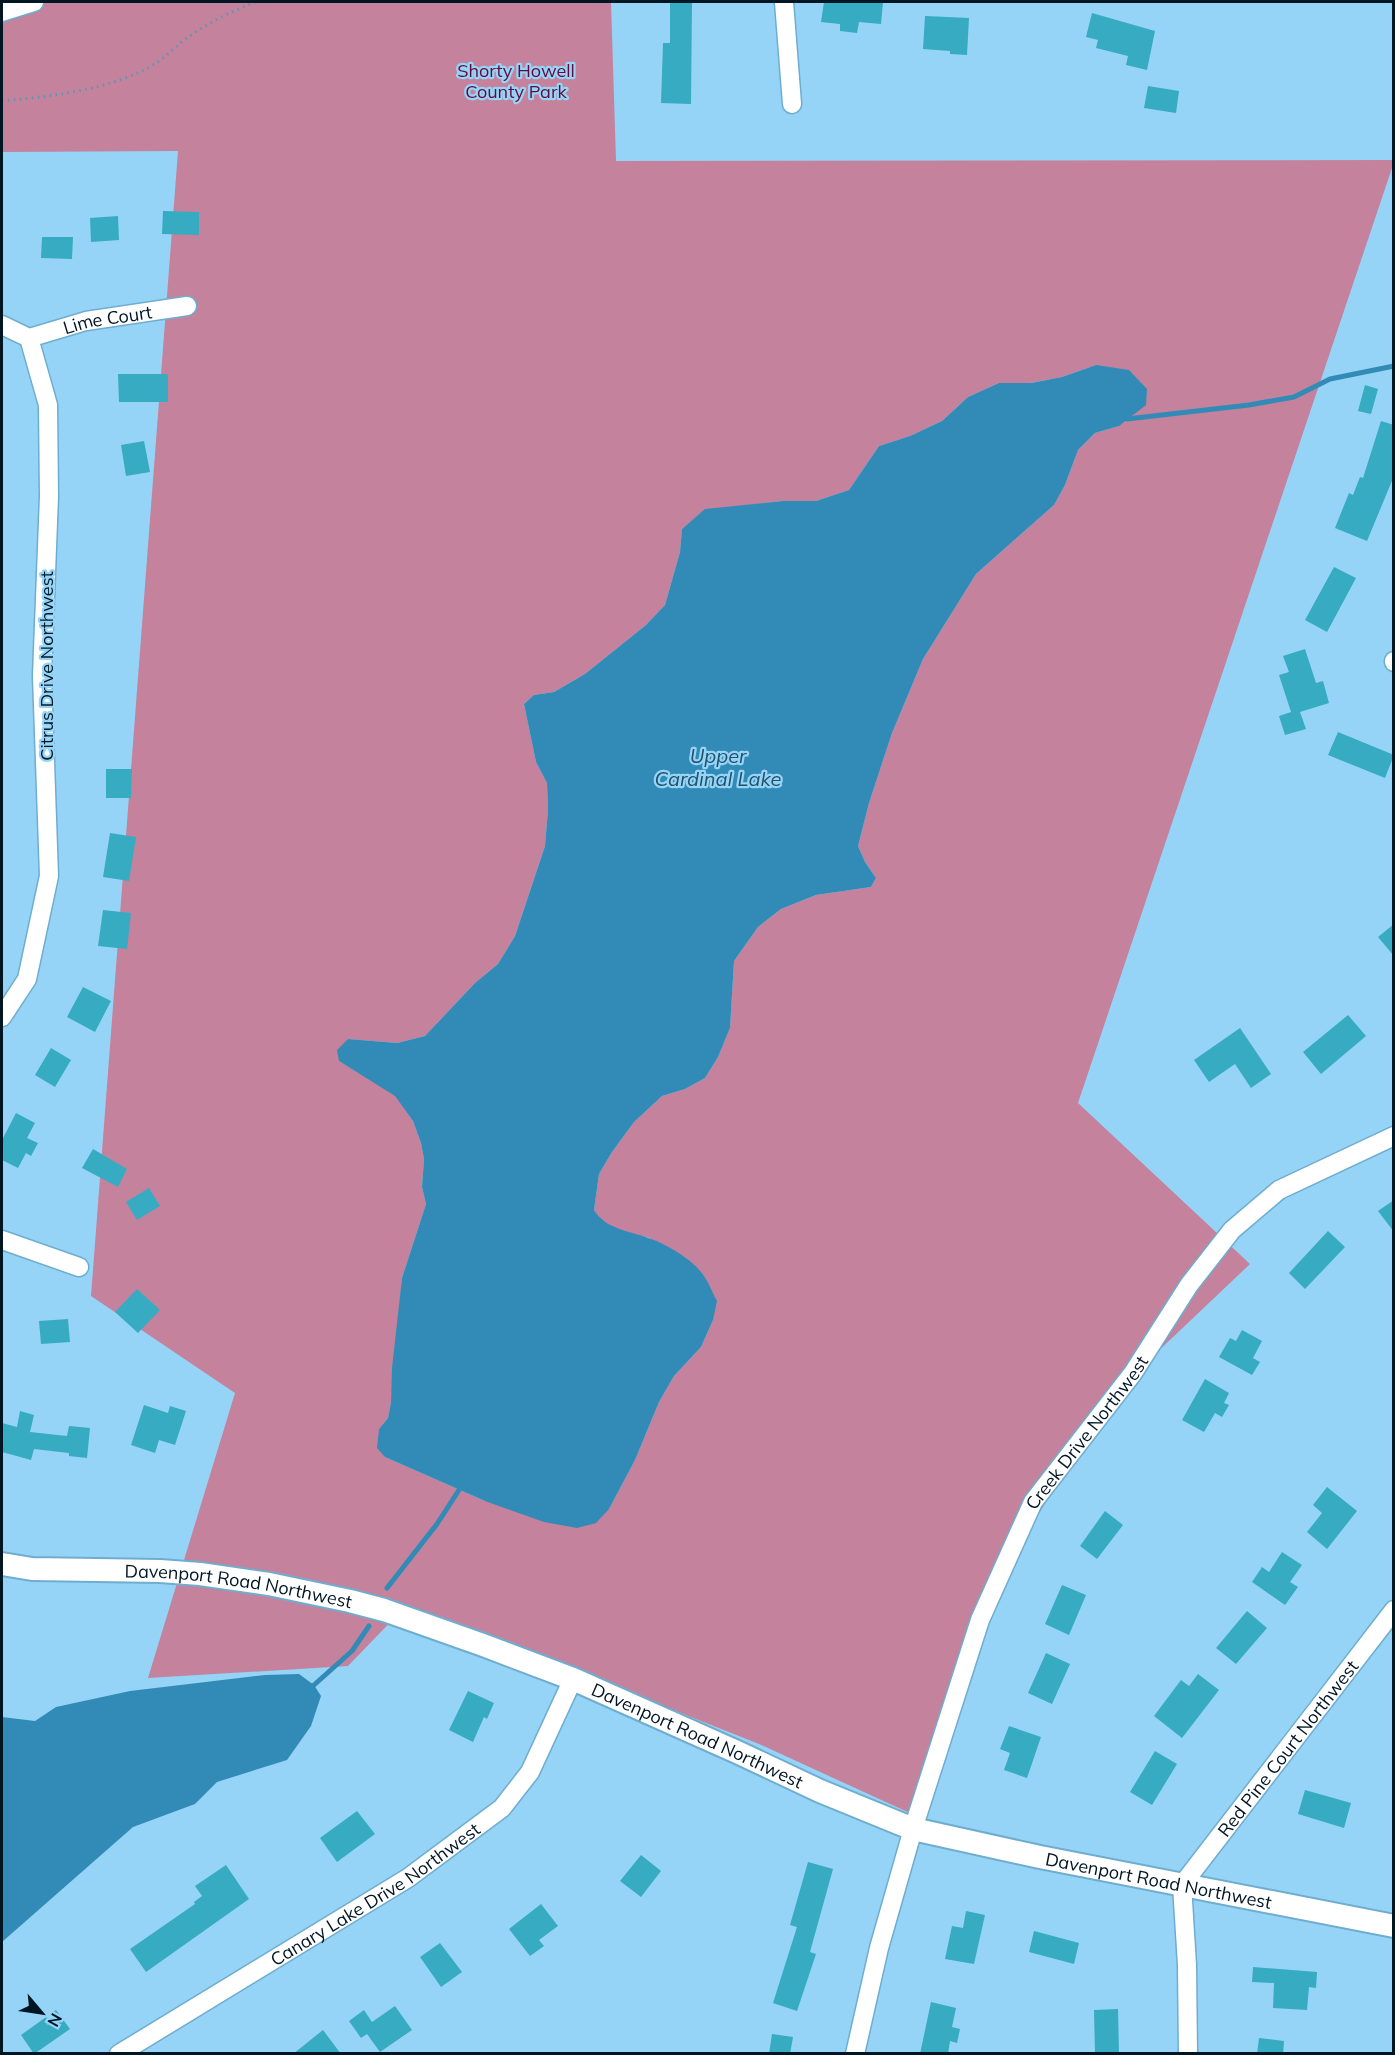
<svg xmlns="http://www.w3.org/2000/svg" width="1395" height="2055" viewBox="0 0 1395 2055" font-family="Mulish,sans-serif">
  <rect width="100%" height="100%" fill="#95d4f7"/>
  <!-- green -->
  <path fill="#c4829d" fill-rule="evenodd" d="M2 2H611L616 161 1393 160V165L1078 1103 1250 1264 1113 1394 1007 1565 912 1814 759 1744 557 1664 403 1609 348 1666 148 1678 235 1393 91 1296 178 151 2 152ZM1096 365 1119 426 1095 433 1078 450 1065 485 1054 505 976 574 923 659 892 733 869 803 858 846 865 862 876 878 871 887 816 895 781 909 758 927 734 961 730 1028 718 1057 705 1078 685 1089 662 1096 634 1122 612 1152 599 1174 594 1210 600 1219 618 1230 650 1238 713 1320 701 1347 674 1376 659 1402 635 1460 609 1509 485 1501 385 1457 379 1429 388 1418 391 1402 402 1278 426 1204 422 1187 424 1159 421 1143 413 1121 395 1095 339 1061 348 1039 397 1043 425 1036 475 983 498 964 515 936 545 846 548 810 547 783 536 762 524 704 534 695 554 692 585 674 646 625 665 605 680 552 682 529 705 510 783 501H816L849 490 879 446 910 436 942 421 968 397 999 383H1030L1062 377Z"/>
  <!-- water -->
  <path fill="#328bb7" d="M1096 365 1129 370 1147 389 1146 405 1119 426 1095 433 1078 450 1065 485 1054 505 976 574 923 659 892 733 869 803 858 846 865 862 876 878 871 887 816 895 781 909 758 927 734 961 730 1028 718 1057 705 1078 685 1089 662 1096 634 1122 612 1152 599 1174 594 1210C608 1231 629 1230 651 1239 666 1244 691 1259 701 1272 708 1280 712 1292 717 1301L713 1320 701 1347 674 1376 659 1402 635 1460 609 1509 596 1523 577 1528 544 1522 485 1501 385 1457 377 1448 379 1429 388 1418 391 1402 392 1368 402 1278 426 1204 422 1187 424 1159 421 1143 413 1121 395 1096 339 1061 337 1050 348 1039 397 1043 425 1036 475 983 498 964 515 936 545 846 548 810 547 783 536 762 524 704 534 695 554 692 585 674 646 625 665 605 680 552 682 529 705 509 783 501H816L849 490 879 446 910 436 942 421 968 397 999 383H1031L1062 377Z
    M299 1674 314 1685 321 1696 311 1726 287 1760 217 1782 195 1804 133 1827 2 1942V1717L35 1721 56 1707 130 1691 265 1675Z"/>
  <g fill="none" stroke-linecap="round" stroke-linejoin="round">
    <!-- stream -->
    <path stroke="#328bb7" stroke-width="5" d="M1127 419 1249 405 1294 397 1330 379 1394 366
      M387 1588 437 1524 459 1490
      M314 1685 352 1651 369 1626"/>
  </g>
  <!-- building -->
  <path fill="#36abc2" d="M670 2H692L691 104 661 103 663 43H670Z
    M824 2H883L881 24 859 22 857 33 840 31V24L821 22Z
    M1092 13 1155 31 1147 70 1126 65 1128 56 1096 48 1098 40 1086 37Z
    M925 16 969 18 967 55 950 54V51L923 49Z
    M1148 86 1179 91 1176 113 1144 108Z
    M163 211 199 212V235L162 234Z
    M118 216 119 240 91 242 90 218Z
    M42 237H73L72 259 41 258Z
    M118 374H168V402H119Z
    M1365 385 1378 389 1371 414 1358 411Z
    M1381 421 1394 425V476L1367 541 1335 528 1349 493 1353 495 1360 477 1363 478Z
    M144 441 150 472 126 476 121 445Z
    M1334 567 1356 578 1327 632 1305 620Z
    M1305 649 1316 683 1323 681 1329 703 1300 712 1306 729 1285 735 1279 716 1291 712 1279 675 1289 672 1283 656Z
    M1338 732 1394 755 1385 778 1328 755Z
    M106 769H132L131 798H106Z
    M110 833 136 837 129 881 103 877Z
    M103 910 131 913 127 949 98 946Z
    M1394 924V956L1378 937Z
    M83 987 111 1001 95 1032 67 1017Z
    M1348 1015 1366 1036 1321 1074 1303 1052Z
    M1240 1028 1271 1074 1251 1088 1235 1064 1209 1082 1194 1060Z
    M51 1048 71 1060 55 1087 35 1075Z
    M16 1113 35 1123 27 1138 38 1143 31 1156 26 1153 18 1168 2 1160V1140Z
    M93 1149 127 1169 118 1187 82 1168Z
    M149 1188 160 1206 137 1220 126 1202Z
    M1394 1200V1232L1378 1211Z
    M1328 1231 1345 1247 1305 1289 1289 1273Z
    M137 1289 160 1310 138 1333 115 1312Z
    M68 1319 70 1342 41 1344 39 1321Z
    M1242 1330 1262 1341 1253 1358 1260 1362 1252 1375 1219 1357 1230 1338 1236 1341Z
    M1205 1379 1229 1393 1224 1403 1229 1405 1222 1417 1215 1413 1204 1432 1182 1420Z
    M144 1405 168 1413 170 1406 186 1411 175 1445 159 1440 155 1453 131 1445Z
    M20 1411 34 1415 30 1432 67 1436 69 1426 90 1428 87 1458 69 1456V1453L34 1449 31 1460 2 1452V1423L17 1427Z
    M1327 1487 1357 1511 1327 1549 1307 1532 1322 1513 1313 1505Z
    M1105 1511 1123 1525 1097 1559 1080 1546Z
    M1282 1552 1302 1565 1290 1582 1298 1587 1285 1605 1252 1582 1262 1567 1269 1572Z
    M1062 1585 1086 1595 1069 1635 1045 1624Z
    M1247 1611 1267 1628 1236 1664 1216 1648Z
    M1046 1653 1070 1664 1052 1704 1028 1693Z
    M1198 1674 1219 1690 1182 1738 1154 1716 1181 1680 1189 1686Z
    M468 1691 494 1703 487 1719 484 1717 473 1742 449 1730Z
    M1009 1726 1041 1737 1027 1778 1004 1770 1010 1753 1000 1749Z
    M1155 1751 1177 1764 1152 1805 1130 1792Z
    M1305 1790 1351 1803 1344 1828 1298 1814Z
    M357 1811 375 1834 337 1862 320 1838Z
    M641 1855 661 1871 641 1897 620 1881Z
    M808 1862 833 1869 810 1952 816 1954 797 2011 773 2003 797 1927 790 1925Z
    M226 1865 249 1899 146 1972 130 1949 195 1904 194 1902 202 1896 195 1886Z
    M541 1904 558 1926 539 1940 544 1946 530 1956 509 1929Z
    M966 1911 985 1915 974 1964 945 1959 952 1926 963 1928Z
    M1034 1931 1079 1943 1074 1964 1029 1952Z
    M440 1943 462 1972 441 1987 420 1957Z
    M1253 1967 1317 1972 1316 1988 1309 1987 1307 2010 1273 2008 1274 1983 1252 1982Z
    M931 2002 956 2008 952 2027 960 2029 957 2043 950 2041 948 2054H920Z
    M395 2006 412 2030 380 2052 367 2034 361 2038 349 2021 364 2010 372 2022Z
    M1118 2009 1119 2054H1095L1094 2010Z
    M56 2010 70 2029 34 2054 21 2035Z
    M323 2030 341 2054H293Z
    M772 2034 793 2037 790 2054H769Z
    M1259 2038 1284 2041 1283 2054H1257Z"/>
  <g fill="none" stroke-linecap="round" stroke-linejoin="round">
    <defs>
      <g id="minor">
        <path d="M784 2 792 104"/>
        <path d="M2 12 34 2"/>
        <path d="M2 325 29 338 48 405 49 496 42 676 49 876 27 979 2 1017"/>
        <path id="s1" d="M29 338 86 321 187 306"/>
        <path d="M1394 661V662"/>
        <path d="M2 1240 79 1267"/>
        <path id="s2" d="M119 2054 408 1878 502 1808 530 1772 573 1679"/>
        <path id="s3" d="M855 2054 879 1948 913 1829 980 1620 1033 1502 1133 1373 1189 1285 1232 1230 1279 1190 1394 1136"/>
        <path id="s4" d="M1188 2054 1187 1965 1182 1885 1394 1610"/>
      </g>
      <g id="tertiary">
        <path id="s5" d="M2 1564 32 1569 160 1571 200 1574 269 1584 350 1601 384 1610 483 1645 573 1679 737 1752 820 1791 913 1829 1040 1857 1394 1926"/>
      </g>
    </defs>
    <!-- minor casing -->
    <use href="#minor" stroke="#6fadcf" stroke-width="21"/>
    <!-- tertiary casing -->
    <use href="#tertiary" stroke="#6fadcf" stroke-width="26"/>
    <!-- path -->
    <path stroke="#6394af" stroke-width="3" stroke-dasharray="1.5 4.5" stroke-linecap="butt" d="M2 101C51 96 105 91 150 67 162 60 172 50 183 41 205 24 230 12 256 2"/>
    <!-- minor -->
    <use href="#minor" stroke="#fff" stroke-width="18"/>
    <!-- tertiary -->
    <use href="#tertiary" stroke="#fff" stroke-width="22"/>
  </g>
  <g text-anchor="middle" dominant-baseline="central" stroke-width="4.5" stroke-linejoin="round" paint-order="stroke">
    <!-- park labels -->
    <g font-size="18" fill="#65093c" stroke="#95d4f7">
      <text x="516" y="70">Shorty Howell<tspan x="516" dy="21">County Park</tspan></text>
    </g>
    <!-- street labels -->
    <g font-size="18" fill="#001623" stroke="#95d4f7">
      <text stroke="none"><textPath href="#s1" startOffset="81">Lime Court</textPath></text>
      <text transform="translate(46 666) rotate(-90)">Citrus Drive Northwest</text>
      <text stroke="none"><textPath href="#s3" startOffset="669">Creek Drive Northwest</textPath></text>
      <text stroke="none"><textPath href="#s5" startOffset="238">Davenport Road Northwest</textPath></text>
      <text stroke="none"><textPath href="#s5" startOffset="724">Davenport Road Northwest</textPath></text>
      <text stroke="none"><textPath href="#s4" startOffset="342">Red Pine Court Northwest</textPath></text>
      <text stroke="none"><textPath href="#s5" startOffset="1210">Davenport Road Northwest</textPath></text>
      <text stroke="none"><textPath href="#s2" startOffset="302">Canary Lake Drive Northwest</textPath></text>
    </g>
    <!-- water labels -->
    <g font-size="20" font-style="italic" fill="#225169" stroke="#95d4f7">
      <text x="718" y="755">Upper<tspan x="718" dy="23">Cardinal Lake</tspan></text>
    </g>
  </g>
  <!-- border -->
  <rect width="1395" height="2055" fill="none" stroke="#001623" stroke-width="6"/>
  <!-- north arrow -->
  <g transform="translate(42 2013) rotate(119)" stroke="#95d4f7" stroke-width="4.5" paint-order="stroke">
  <path d="M0-4.5L10 22L0 15L-10 22Z" fill="#001623"/>
  <text y="-9" font-size="16" font-weight="bold" text-anchor="middle" fill="#001623">N</text>
  </g>
</svg>
